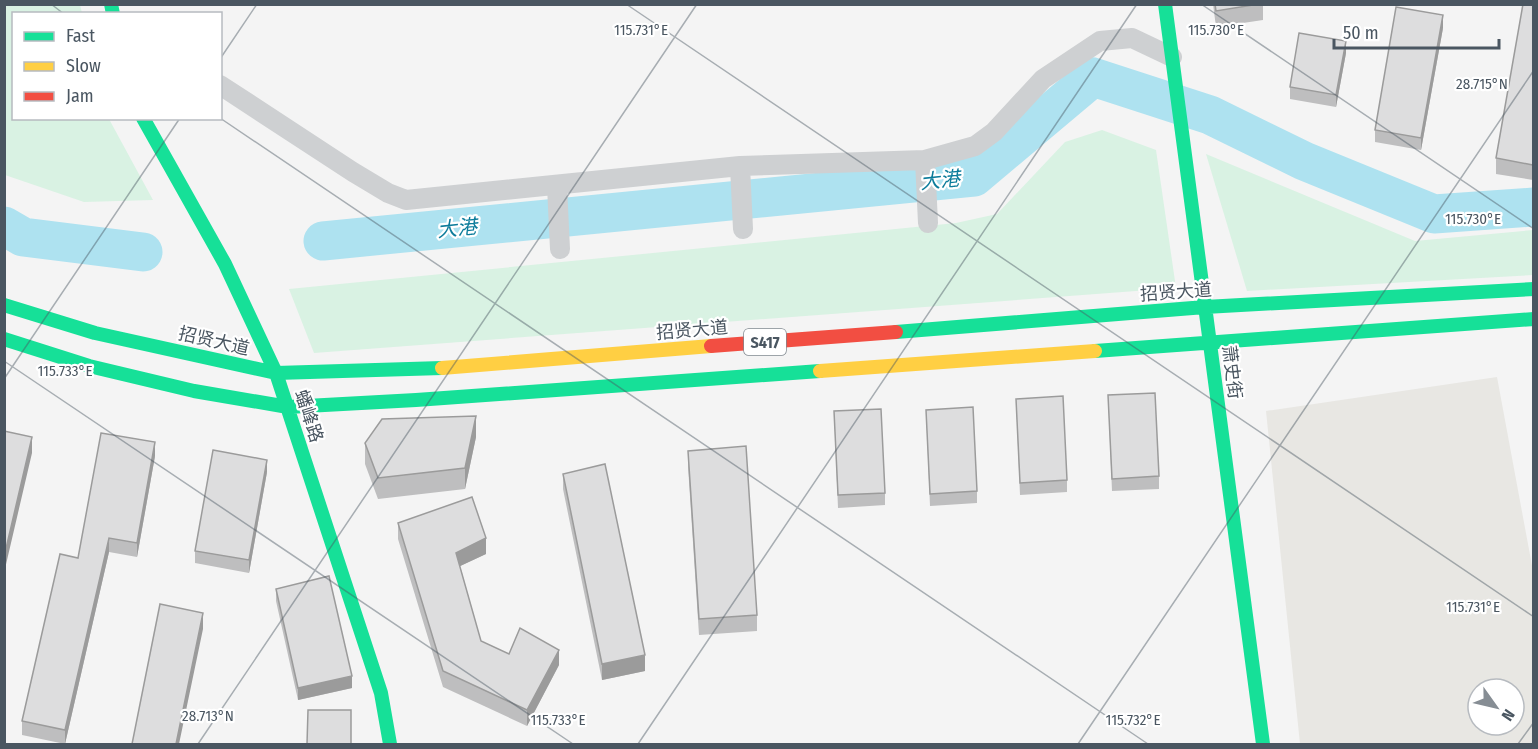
<svg xmlns="http://www.w3.org/2000/svg" width="1538" height="749" viewBox="0 0 1538 749" font-family="'Fira Sans Condensed','Noto Sans SC',sans-serif">
  <rect width="100%" height="100%" fill="#f4f4f4"/>
  <!-- commercial -->
  <path fill="#e8e7e3" fill-rule="evenodd" d="M1497 377 1533 571V744H1300L1266 411ZM1478 689H1514V725H1478Z"/>
  <!-- green -->
  <path fill="#d9f2e3" d="M5 4 80 5 82 13 14 14V118L109 119 153 200 84 202 5 175Z
    M1102 130 1156 150 1176 288 314 353 289 289 956 223 997 214 1065 142Z
    M1206 154 1415 241 1533 230V275L1247 291Z"/>
  <g fill="none" stroke-linecap="round" stroke-linejoin="round">
    <!-- river -->
    <path stroke="#aee2f0" stroke-width="39" d="M4 226 23 237 143 252
      M323 241 974 177 1093 77 1210 115 1304 161 1434 214 1534 207"/>
    <!-- street -->
    <path stroke="#ced0d2" stroke-width="20" d="M220 85 353 172 388 193 406 200 740 166 925 160 975 146 994 132 1043 79 1100 41 1132 38 1172 57
      M925 160 928 223
      M740 166 743 229
      M557 186 560 249"/>
    <!-- fast -->
    <path stroke="#16e098" stroke-width="14" d="M111 4 113 14
      M1165 4 1263 744
      M143 118 225 264 276 373 381 693 390 744
      M4 305 95 333 276 373 442 368
      M896 332 1205 307 1534 289
      M4 339 89 366 194 391 288 407 416 400 820 371
      M1095 351 1534 319"/>
    <!-- slow -->
    <path stroke="#ffcf43" stroke-width="14" d="M442 368 711 346
      M820 371 1095 351"/>
    <!-- jam -->
    <path stroke="#f24e42" stroke-width="14" d="M711 346 896 332"/>
  </g>
  <!-- wall -->
  <path fill="#bebebf" d="M1213 4H1263V20L1216 27Z
    M1533 4V180L1496 174V158Z
    M1443 28 1421 150 1375 142V130Z
    M1346 53 1336 107 1290 99V87Z
    M1108 395 1159 476V489L1112 491Z
    M1016 399 1067 480V492L1020 495Z
    M926 410 977 491V503L930 506Z
    M834 411 885 493V505L838 508Z
    M476 437 465 489 378 499 365 464V443Z
    M688 451 757 615V631L699 635 688 466Z
    M155 456 137 557 109 552 65 744 22 735V721L78 558Z
    M267 472 249 573 195 563V551Z
    M563 474 645 671 602 680 563 489Z
    M398 523 486 554 460 566 481 641 509 654 559 665 527 726 443 687 398 539Z
    M276 589 352 688 298 700 276 601Z"/>
  <!-- shaded-wall -->
  <path fill="#9b9b9b" d="M1443 15V28L1421 150V138Z
    M1346 41V53L1336 107V95Z
    M476 416V437L465 489V468Z
    M32 437V453L4 573V557Z
    M155 442V456L137 557V543Z
    M267 460V472L249 573V560Z
    M109 538V552L65 744V730Z
    M486 538V554L456 568V553Z
    M203 613V629L179 744H176Z
    M559 650V665L527 726V710Z
    M645 655V671L602 680V664Z
    M352 676V688L298 700V688Z"/>
  <!-- building -->
  <path fill="#ddddde" stroke="#9b9b9b" stroke-width="1.5" d="M1215 4H1259L1216 11Z
    M1523 4H1533V165L1496 158Z
    M1396 7 1443 15 1421 138 1375 130Z
    M1299 33 1346 41 1336 95 1290 87Z
    M1155 393 1159 476 1112 479 1108 395Z
    M1063 396 1067 480 1020 483 1016 399Z
    M973 407 977 491 930 494 926 410Z
    M881 409 885 493 838 495 834 411Z
    M476 416 465 468 378 478 365 443 382 419Z
    M4 431 32 437 4 557Z
    M101 433 155 442 137 543 109 538 65 730 22 721 60 554 78 558Z
    M746 446 757 615 699 619 688 451Z
    M213 450 267 460 249 560 195 551Z
    M605 464 645 655 602 664 563 474Z
    M472 497 486 538 456 553 481 641 509 654 520 628 559 650 527 710 443 671 398 523Z
    M329 576 352 676 298 688 276 589Z
    M160 604 203 613 176 744H132Z
    M308 710H351V744H307Z"/>
  <!-- ticks -->
  <path fill="none" stroke="#4a5661" stroke-width="1.5" stroke-opacity="0.45" d="M51 4 64 14M626 4 1534 617M1201 4 1534 229M220 59 257 4M220 118 1148 744M4 361 573 744M4 379 180 118M198 744 697 4M638 744 1137 4M1078 744 1534 70M1518 744 1534 722"/>
  <g text-anchor="middle" dominant-baseline="central" stroke-width="4.5" stroke-linejoin="round" paint-order="stroke">
    <!-- shield labels -->
    <rect fill="#fff" stroke="#808990" stroke-width="1.5" x="744" y="329" width="42" height="26" rx="4.5"/>
    <g font-size="16" font-weight="bold" fill="#4a5661">
      <text x="765" y="342">S417</text>
    </g>
    <!-- street labels -->
    <g font-size="18" fill="#4a5661" stroke="#fff">
      <text transform="translate(1176 292) rotate(-4)">招贤大道</text>
      <text transform="translate(692 330) rotate(-5)">招贤大道</text>
      <text transform="translate(214 341) rotate(13)">招贤大道</text>
      <text transform="translate(1232 372) rotate(83)">萧史街</text>
      <text transform="translate(309 416) rotate(72)">蟠峰路</text>
    </g>
    <!-- water labels -->
    <g font-size="20" font-style="italic" fill="#0c7c9b" stroke="#fff">
      <text transform="translate(940 180) rotate(-6)">大港</text>
      <text transform="translate(457 228) rotate(-6)">大港</text>
    </g>
  </g>
  <g font-size="15" text-anchor="middle" fill="#4a5661" stroke="#fff" stroke-width="4.5" stroke-linejoin="round" paint-order="stroke">
    <text x="641" y="35">115.731°E</text>
    <text x="1216" y="35">115.730°E</text>
    <text x="1482" y="89">28.715°N</text>
    <text x="1473" y="224">115.730°E</text>
    <text x="65" y="376">115.733°E</text>
    <text x="1473" y="612">115.731°E</text>
    <text x="208" y="721">28.713°N</text>
    <text x="558" y="725">115.733°E</text>
    <text x="1133" y="725">115.732°E</text>
  </g>
  <!-- border -->
  <rect width="1538" height="749" fill="none" stroke="#4a5661" stroke-width="12"/>
  <!-- legend -->
  <rect x="12" y="12" width="210" height="108" fill="#ffffff" stroke="#b7bbc0" stroke-width="1.5"/>
  <rect x="24" y="32" width="30" height="9" fill="#16e098" stroke="#b7bbc0" stroke-width="1.5"/>
  <text x="66" y="42" font-size="18" fill="#4a5661">Fast</text>
  <rect x="24" y="62" width="30" height="9" fill="#ffcf43" stroke="#b7bbc0" stroke-width="1.5"/>
  <text x="66" y="72" font-size="18" fill="#4a5661">Slow</text>
  <rect x="24" y="92" width="30" height="9" fill="#f24e42" stroke="#b7bbc0" stroke-width="1.5"/>
  <text x="66" y="102" font-size="18" fill="#4a5661">Jam</text>
  <!-- north arrow -->
  <g transform="translate(1496 707) rotate(124)"><circle r="28" fill="#ffffff" stroke="#b7bbc0" stroke-width="1.5"/>
  <path d="M0-4.5L10 22L0 15L-10 22Z" fill="#868d94"/>
  <text y="-9" font-size="16" font-weight="bold" text-anchor="middle" fill="#4a5661">N</text>
  </g>
  <!-- scale -->
  <path d="M1334 39v9h165v-9" fill="none" stroke="#4a5661" stroke-width="3"/>
  <text x="1343" y="39" font-size="18" fill="#4a5661" stroke="#ffffff" stroke-width="4.5" paint-order="stroke">50 m</text>
</svg>
